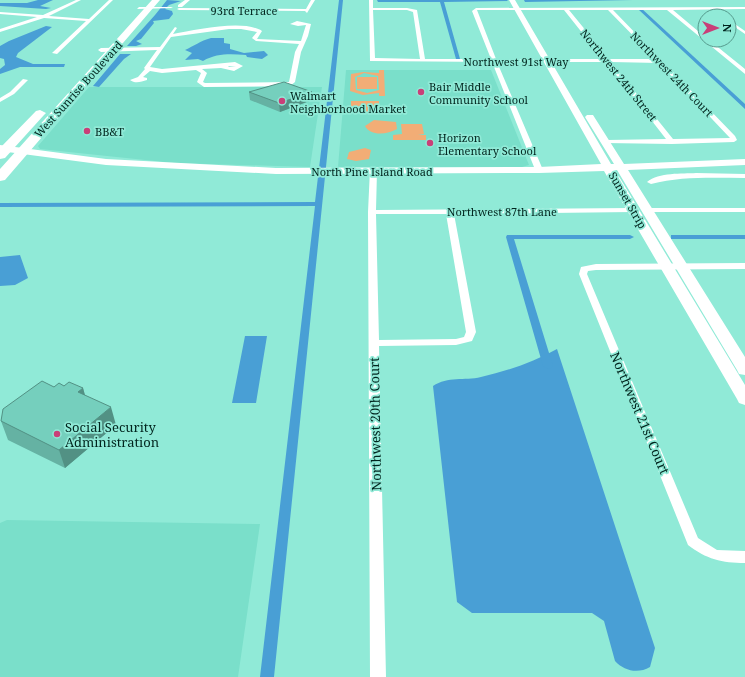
<svg xmlns="http://www.w3.org/2000/svg" width="745" height="677" viewBox="0 0 745 677" font-family="'Noto Serif',serif">
  <rect width="100%" height="100%" fill="#90ead7"/>
  <!-- built -->
  <path fill="#7adfca" d="M346 70H491L529 165 522 167H338Z
    M89 87H322L310 167 174 163 40 149 38 146Z
    M7 520 260 524 238 677H0V523Z"/>
  <!-- green -->
  <path fill="#f2ad76" fill-rule="evenodd" d="M379 70H384L385 96H379V93L363 95 350 91 351 74 363 72 379 73ZM364 73 378 76 379 90 367 93 356 90 355 77Z
    M357 77H377V89H357Z
    M351 101H379V113H351Z
    M374 120 396 122 397 129C388 134 371 137 365 126Z
    M401 124H422L424 134 418 135H426V140H393V135L402 134Z
    M365 148 371 150 369 159 356 161 347 159 349 152Z"/>
  <!-- water -->
  <path fill="#499fd5" d="M38 0H53L40 6 51 8 46 9 0 6V3H27Z
    M167 0 181 1 169 5 165 9 172 11 173 14 169 19 153 21 154 23 141 39 136 41 142 44 136 46H127L155 15Z
    M46 26 52 27 18 53 16 57 33 64H65L64 67H20L0 74V69L5 65 4 59 0 58V46L9 41Z
    M211 38H224V43L230 44V49L244 53 264 51 268 55 262 59 247 57 246 55C230 54 217 53 203 61L198 59 185 60 192 53 185 50C194 46 200 41 211 38Z
    M120 54H131L124 59 99 87 93 86Z
    M20 255 28 278 15 285 0 286V257Z
    M245 336H267L256 403H232Z
    M557 349 655 648 650 667C638 674 624 671 615 661L604 621 592 613H472L457 602 433 386C448 376 464 381 481 377 507 371 534 362 557 349Z"/>
  <g fill="none" stroke-linecap="round" stroke-linejoin="round">
    <!-- canal -->
    <path fill="#499fd5" fill-rule="evenodd" d="M339 0H343L274 677H260L315 206 0 207V203L315 202Z
      M377 0H507L508 1 444 2 460 59 458 60 456 59 440 2H378Z
      M524 0H633L525 2Z
      M639 8H641L745 104V109L639 10Z
      M507 235H630L634 237 630 239H514L553 366 551 368 548 369 543 366 506 237Z
      M671 235H745V239H671Z"/>
    <!-- street -->
    <path fill="#fff" fill-rule="evenodd" d="M76 0H81L49 16 89 19 109 0H113L57 54 52 53 86 21 44 18 0 32V29L37 17 0 14V12L43 15Z
      M185 0H190L182 7H178V5Z
      M311 0H315L307 13 305 11 179 10 177 9 179 8 306 9Z
      M369 0H373V8H407L417 10 425 59H491L472 11 476 8 745 7V9L673 10 705 37V40H709L745 69V74L667 10H613L735 136 737 140 734 142 672 144 605 143V141L607 140 666 139 606 62H497L543 170 536 172 492 62 370 61ZM373 10H407L413 12 420 59 375 58ZM477 10H564L603 59H496ZM569 10H608L656 59H609ZM611 62 659 63 730 138 673 139Z
      M139 7H171L173 8 137 9Z
      M729 20 745 31V34L729 23Z
      M297 21 311 24 308 36 301 52 295 82 290 86 204 87 197 82 201 73 196 70 162 73 150 71 143 77 147 78V80C141 82 135 84 130 80L138 77 145 69 144 68 157 50 101 52 98 50 101 48 160 47 175 27 177 28 173 34C196 30 243 19 262 31L257 39 301 41 306 25 298 26 290 24ZM229 29H241L257 32 252 38 256 41 299 44 295 52 289 82 205 83 203 82 207 73 202 69 221 68 234 71 243 66 235 62 162 69 150 67 171 37ZM229 66H236L228 67Z
      M23 79 28 80 14 94 0 102V98L10 92Z
      M370 169 377 171 376 210 632 208 636 210 632 212 454 214 476 332 472 341 456 345 379 346 386 677H370L368 212ZM376 214H446L466 332 464 337 456 339 379 340Z
      M696 173 745 174V178C713 178 682 176 651 184L647 182C659 172 682 174 696 173Z
      M644 208H745V212H647L643 210Z
      M745 263V269L596 270 588 271 587 274 698 538 717 550 745 551V563C722 563 706 559 688 545L579 274 581 267 596 264Z"/>
    <!-- secondary -->
    <path fill="#fff" fill-rule="evenodd" d="M509 0H515L611 164H614L585 117 587 115H593L624 164 745 159V165L628 170 745 357V375L739 374 737 370 617 170H615L745 385V405L739 403 737 399 604 171 539 173 276 174 106 165 0 151V145L106 159 276 168 539 167 601 164Z"/>
    <!-- highway -->
    <path fill="#fff" fill-rule="evenodd" d="M152 0H160L5 180 0 181V169Z
      M40 110 46 113 44 115 5 158 0 159V148L36 111Z"/>
  </g>
  <!-- wall -->
  <path fill="#65b2a3" d="M249 92H312V100L280 112 250 100Z
    M54 387 83 388 85 396 116 425 65 468 8 440 1 421Z"/>
  <!-- shaded-wall -->
  <path fill="#529184" d="M312 92V100L280 112 279 103Z
    M83 388 88 406 78 392Z
    M111 407 116 425 65 468 59 450Z"/>
  <!-- building -->
  <path fill="#75cfbd" stroke="#529184" d="M284 82 312 92 279 103 249 92Z
    M42 381 54 387 59 383 64 386 69 382 83 388 78 392 111 407 59 450 1 421 3 409Z"/>
  <!-- markers -->
  <g fill="#c93f78" stroke="#90ead7" stroke-width="1.5">
    <circle cx="421" cy="92" r="4"/>
    <circle cx="282" cy="101" r="4"/>
    <circle cx="87" cy="131" r="4"/>
    <circle cx="430" cy="143" r="4"/>
    <circle cx="57" cy="434" r="4"/>
  </g>
  <g text-anchor="middle" dominant-baseline="central" stroke-width="3.5" stroke-linejoin="round" paint-order="stroke">
    <!-- far-street labels -->
    <g font-size="11" fill="#00241d" stroke="#90ead7">
      <text x="244" y="10">93rd Terrace</text>
      <text x="516" y="61">Northwest 91st Way</text>
      <text transform="translate(672 74) rotate(46)">Northwest 24th Court</text>
      <text transform="translate(619 75) rotate(51)">Northwest 24th Street</text>
      <text transform="translate(78 89) rotate(-48)">West Sunrise Boulevard</text>
      <text x="372" y="171">North Pine Island Road</text>
      <text transform="translate(628 200) rotate(60)">Sunset Strip</text>
      <text x="502" y="211">Northwest 87th Lane</text>
    </g>
    <!-- far-poi labels -->
    <g font-size="11" fill="#00241d" stroke="#90ead7" text-anchor="start">
      <text x="429" y="86">Bair Middle<tspan x="429" dy="13">Community School</tspan></text>
      <text x="290" y="95">Walmart<tspan x="290" dy="13">Neighborhood Market</tspan></text>
      <text x="95" y="131">BB&amp;T</text>
      <text x="438" y="137">Horizon<tspan x="438" dy="13">Elementary School</tspan></text>
    </g>
    <!-- street labels -->
    <g font-size="13" fill="#00241d" stroke="#90ead7">
      <text transform="translate(640 413) rotate(67)">Northwest 21st Court</text>
      <text transform="translate(375 424) rotate(-91)">Northwest 20th Court</text>
    </g>
    <!-- poi labels -->
    <g font-size="13" fill="#00241d" stroke="#90ead7" text-anchor="start">
      <text x="65" y="427">Social Security<tspan x="65" dy="15">Administration</tspan></text>
    </g>
  </g>
  <!-- north arrow -->
  <g transform="translate(717 28) rotate(90)"><circle r="19" fill="#90ead7" stroke="#569b8d"/>
  <path d="M0-3L7 15L0 10L-7 15Z" fill="#c93f78"/>
  <text y="-6" font-size="11" font-weight="bold" text-anchor="middle" fill="#00241d">N</text>
  </g>
</svg>
